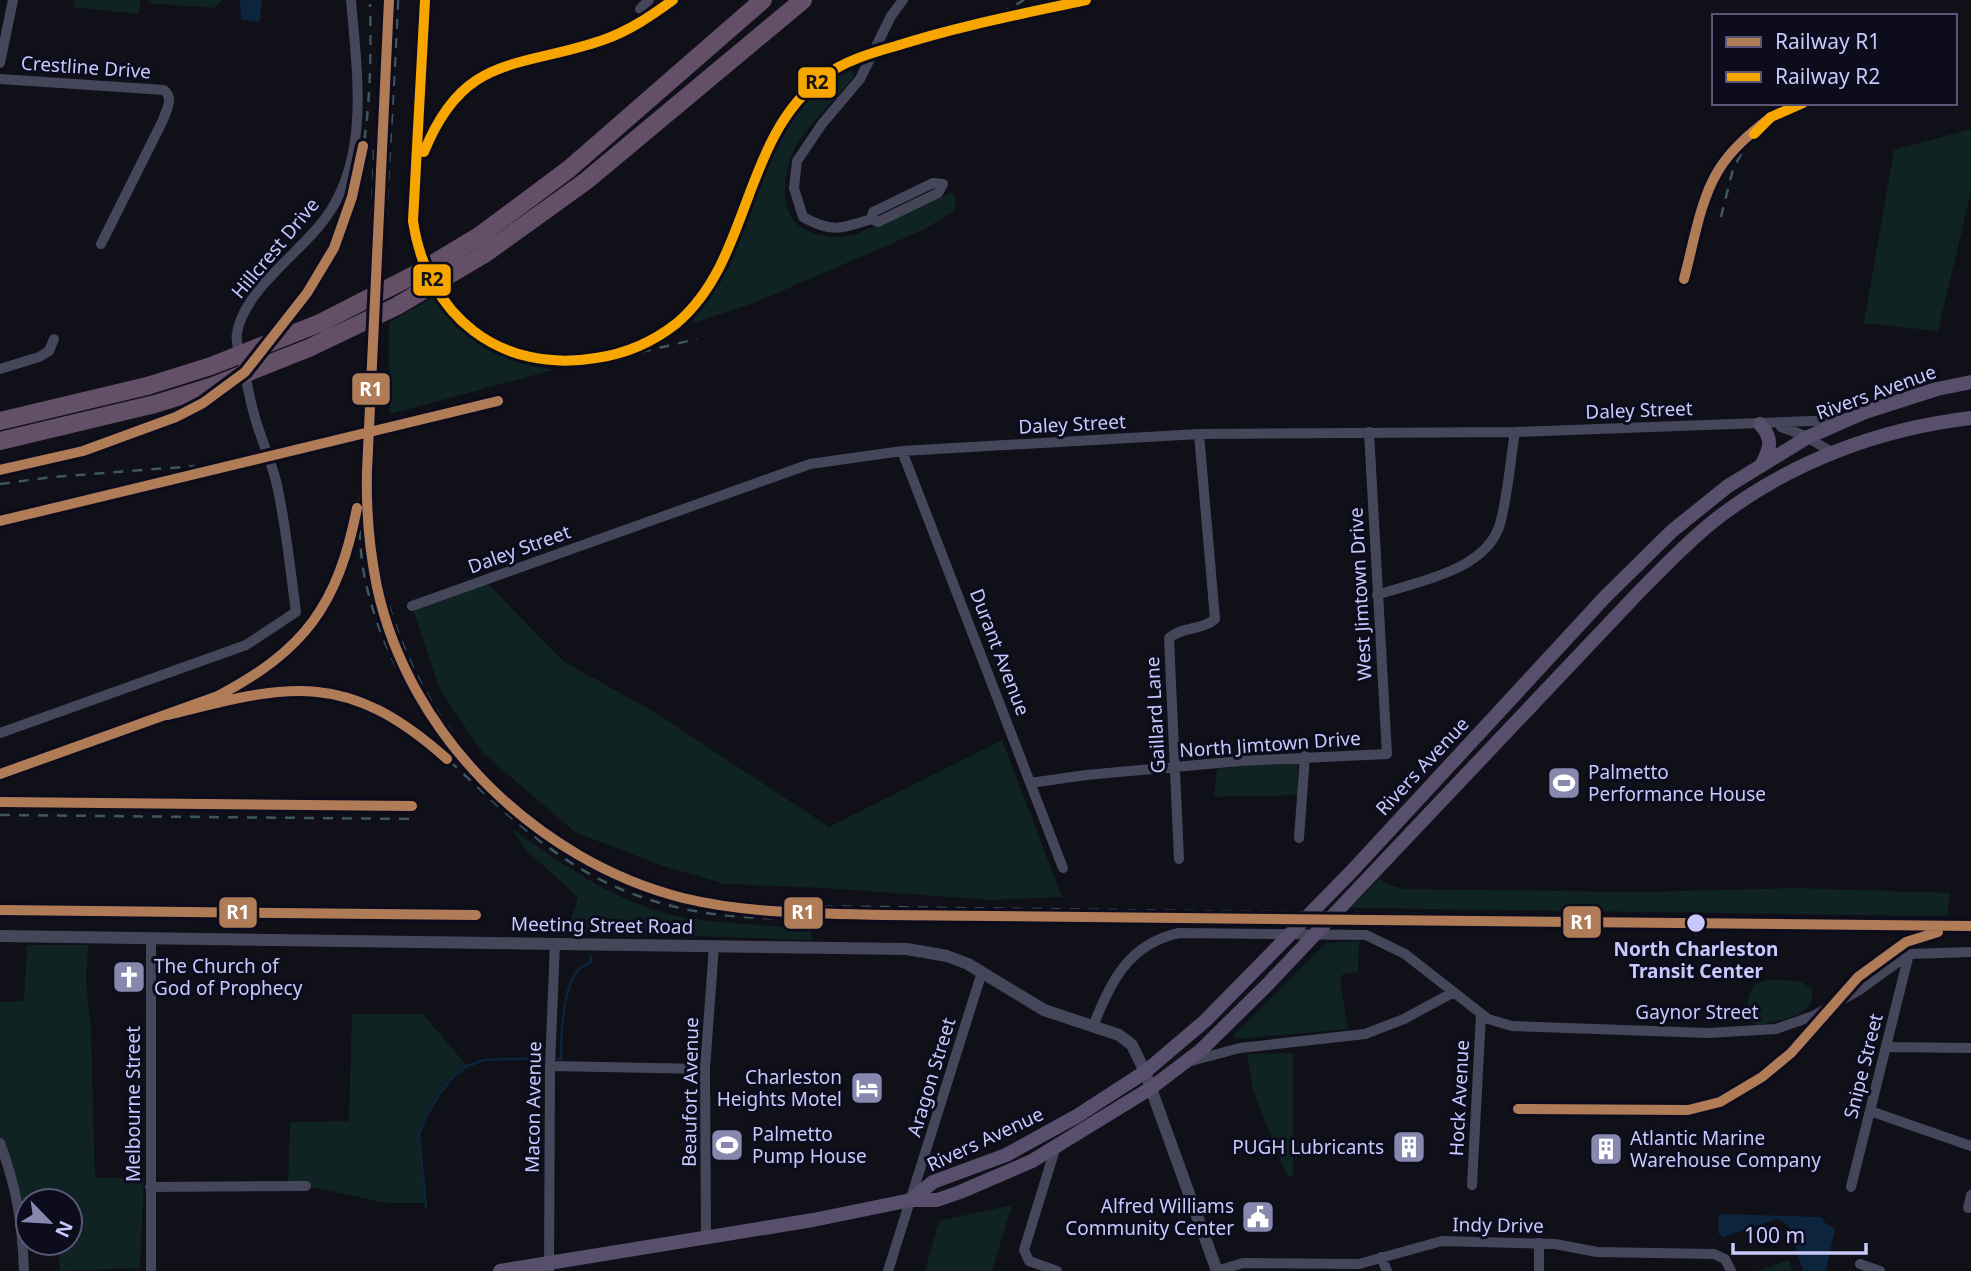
<svg xmlns="http://www.w3.org/2000/svg" width="1971" height="1271" viewBox="0 0 1971 1271" font-family="'Noto Sans',sans-serif">
  <rect width="100%" height="100%" fill="#101019"/>
  <!-- green -->
  <path fill="#0f2322" d="M75 0H140L139 14 74 7Z
    M149 0H222L214 8 148 3Z
    M851 70 854 73 852 79C835 99 814 119 799 141 785 162 777 205 797 224 811 237 836 238 854 235L953 192 956 203 954 211 923 230 756 302 690 324C707 303 722 281 733 256 766 184 768 108 851 70Z
    M1971 129V192L1938 331 1864 323 1894 150Z
    M433 297 445 315 481 343 511 360 553 370 390 414 389 323Z
    M484 580 563 661 656 713 829 827 1002 740 1062 897 991 900 826 888 725 884 660 865 575 832 483 753 440 690 412 606Z
    M1298 761 1297 795 1214 797 1217 769Z
    M512 829C569 868 619 906 688 918 729 925 771 923 811 932L812 940 580 932 569 926 578 897 525 849Z
    M1380 878 1385 883 1404 889 1640 892 1795 888 1950 893 1947 916 1351 908Z
    M1359 941 1358 972 1343 974 1340 981 1348 1029 1237 1039 1233 1036 1326 943Z
    M27 945H88L86 981 91 1029 95 1178H144L140 1268 60 1271 58 1243H70V1201H28V1218H21L0 1143V1002L24 1001Z
    M1765 980 1800 981 1812 989C1817 1017 1778 1020 1758 1025L1754 1024C1743 1013 1747 997 1754 985Z
    M352 1014H423L467 1066C447 1082 425 1106 420 1132 417 1149 424 1184 426 1203H386L306 1186H288L290 1122 349 1121Z
    M1293 1053V1177L1287 1176 1253 1091 1247 1054Z
    M1012 1205 992 1271H925L939 1221Z
    M1789 1260 1793 1271H1758Z"/>
  <!-- water -->
  <path fill="#0c243c" d="M240 0H262L260 20 257 22 241 19Z
    M1721 1214 1822 1217 1825 1223 1835 1229 1826 1271H1803L1788 1225 1777 1219 1723 1237 1719 1234 1718 1218Z"/>
  <g fill="none" stroke-linecap="round" stroke-linejoin="round">
    <!-- stream -->
    <path stroke="#0c243c" stroke-width="2.5" d="M557 1059H561C561 1035 563 991 577 971 580 967 587 964 591 962V956
      M426 1207 419 1134 425 1118 440 1093 453 1077 467 1066 484 1060 543 1058"/>
    <!-- minor -->
    <path stroke="#45465a" stroke-width="10" d="M640 9 649 0
      M0 63 13 0
      M0 79 164 90C174 99 167 108 163 120L101 244
      M871 219 873 212 933 183 943 184 938 193 878 222 871 219C840 229 832 233 803 217L794 188 797 161 822 124 860 79 891 16 903 0
      M0 369 39 357 49 351 54 339
      M1781 427 1803 435 1832 452
      M902 451 1063 868
      M1377 595C1418 581 1486 571 1500 524 1508 495 1510 462 1515 432
      M412 606 810 464 902 451 1199 434 1515 432 1840 420
      M0 733 246 645 296 612C290 569 286 523 276 481 271 461 262 441 256 421 250 402 247 383 243 364 240 354 235 342 237 333 244 292 295 256 320 225 372 163 357 74 351 0
      M1030 783 1086 775 1241 761 1387 754 1369 432
      M1299 838 1305 756
      M1179 859 1169 638C1182 626 1202 631 1215 619L1199 434
      M151 938V1271
      M1093 1026C1111 982 1128 944 1179 933L1366 935 1405 954 1488 1019 1512 1026 1708 1033 1776 1029 1813 1016 1858 991 1909 954 1971 952
      M1886 1047 1971 1048
      M1191 1061 1240 1048 1365 1034 1404 1019 1454 992
      M550 1066 705 1069
      M1870 1111 1971 1146
      M0 1143C17 1189 22 1222 24 1271
      M1056 1146 1024 1250 1029 1261 1057 1271
      M1472 1185 1481 1014
      M150 1187 306 1186
      M1851 1187 1909 954
      M1968 1208 1971 1195
      M706 1239 705 1069 714 946
      M1381 1257 1387 1271
      M1860 1264 1880 1271
      M549 1271 550 1066 555 943
      M888 1271 982 972
      M1216 1271 1243 1263 1359 1264 1442 1241 1555 1244 1597 1252 1714 1254 1725 1259 1731 1271
      M1539 1271V1243"/>
    <!-- tertiary -->
    <path stroke="#45465a" stroke-width="12" d="M0 936 907 949 947 956 968 964 1044 1010 1119 1035 1132 1045 1145 1072 1217 1271"/>
    <!-- primary -->
    <path stroke="#574f6c" stroke-width="14" d="M1760 424C1774 439 1770 449 1761 466
      M911 1200 933 1182 1006 1155 1077 1116 1145 1072 1205 1021 1352 871 1605 597 1672 531 1728 486 1808 437 1865 412 1937 389 1971 382
      M500 1271 813 1220 911 1200H937L960 1192 1032 1161 1151 1088 1201 1050 1268 984 1638 593C1663 568 1687 542 1715 520 1789 462 1879 429 1971 418"/>
    <!-- motorway -->
    <path stroke="#644f69" stroke-width="18" d="M0 421 147 386 211 366 320 323 414 275 479 236 569 169 763 0
      M0 441 155 404 213 386 309 348 397 306 486 253 586 181 803 0"/>
    <!-- rail -->
    <path stroke="#3e5661" stroke-width="2.5" stroke-dasharray="10 9" stroke-linecap="butt" d="M398 0C393 122 383 243 377 364 374 423 367 485 375 544 400 709 519 851 683 892 721 901 759 904 798 906L1971 921
      M425 0 413 221C427 316 500 374 596 358 625 354 653 342 677 323 752 259 741 139 823 77 844 61 871 53 896 46 958 26 1022 14 1086 0
      M1000 14 1024 0
      M1764 124 1786 109 1803 103
      M374 150C372 240 367 331 364 421 362 471 355 525 364 574 377 641 411 701 452 754
      M423 155C435 120 458 85 493 69 527 54 567 52 603 40 628 31 651 16 673 0
      M1721 217 1733 169 1746 145
      M1684 279C1693 246 1700 200 1718 171 1731 149 1751 133 1771 117
      M641 352 697 339
      M0 470C67 455 140 438 201 404 236 383 259 356 284 324 302 300 320 276 333 249 369 174 372 86 370 4
      M0 484 52 477 195 466
      M0 521 498 401
      M218 696C295 655 337 610 354 522
      M168 715C209 705 250 692 293 690 378 686 437 750 495 803 528 833 563 861 603 881 685 921 763 921 852 916
      M0 774 175 712
      M0 802 412 806
      M0 815 412 819
      M0 910 476 915
      M1518 1109 1688 1110 1720 1102 1762 1077 1791 1053 1858 977 1906 942 1932 933 1965 929"/>
    <defs>
      <path id="rail-1" d="M389 0 367 471C366 511 369 548 377 587 409 736 537 861 683 898 749 914 816 913 884 915L1971 926
        M1684 279C1693 246 1700 200 1718 171 1731 149 1751 133 1771 117
        M0 470 83 451 176 417 203 403 245 372 307 293 334 248 352 197 363 146
        M0 521 498 401
        M168 715C289 684 346 669 447 759
        M0 774 218 696C305 650 338 605 357 508
        M0 802 412 806
        M0 910 476 915
        M1518 1109 1688 1110 1720 1102 1762 1077 1791 1053 1858 977 1906 942 1938 932"/>
      <path id="rail-2" d="M425 0 413 221C427 316 500 374 596 358 625 354 653 342 677 323 752 259 741 139 823 77 844 61 871 53 896 46 958 26 1022 14 1086 0
        M1754 134 1771 117 1803 103
        M424 152C464 53 518 69 603 40 629 31 651 16 673 0"/>
    </defs>
    <!-- rail-1 casing -->
    <use href="#rail-1" stroke="#0d0c1d" stroke-width="16"/>
    <!-- rail-2 casing -->
    <use href="#rail-2" stroke="#0d0c1d" stroke-width="16"/>
    <!-- rail-1 -->
    <use href="#rail-1" stroke="#b07c57" stroke-width="10"/>
    <!-- rail-2 -->
    <use href="#rail-2" stroke="#f7a600" stroke-width="10"/>
  </g>
  <!-- icons -->
  <defs>
    <symbol id="stadium-square" viewBox="-11 -11 22 22"><rect x="-9" y="-9" width="18" height="18" rx="4" fill="#8888ae" stroke="#0d0c1d"/><path d="M0-5a6.5 5 0 1 0 0 10a6.5 5 0 1 0 0-10ZM-3.5-1.8h7v3.6h-7Z" fill="#fff"/></symbol>
    <symbol id="church-square" viewBox="-11 -11 22 22"><rect x="-9" y="-9" width="18" height="18" rx="4" fill="#8888ae" stroke="#0d0c1d"/><path d="M-1.2-6h2.4v3.5h3.3v2.4h-3.3V6h-2.4V-.1h-3.3v-2.4h3.3Z" fill="#fff"/></symbol>
    <symbol id="hotel-square" viewBox="-11 -11 22 22"><rect x="-9" y="-9" width="18" height="18" rx="4" fill="#8888ae" stroke="#0d0c1d"/><path d="M-6-4.5h1.5V1H6V5H4.5V3h-9V5H-6ZM-4 0a1.8 1.8 0 1 1 3.6 0ZM.5 0V-2.5h3Q6-2.5 6 0Z" fill="#fff"/></symbol>
    <symbol id="building-square" viewBox="-11 -11 22 22"><rect x="-9" y="-9" width="18" height="18" rx="4" fill="#8888ae" stroke="#0d0c1d"/><path d="M-4-6H4V6H1V3H-1V6H-4ZM-2.5-4.3h1.7v1.8h-1.7ZM.8-4.3h1.7v1.8H.8ZM-2.5-1h1.7V.8h-1.7ZM.8-1h1.7V.8H.8Z" fill="#fff"/></symbol>
    <symbol id="civic-square" viewBox="-11 -11 22 22"><rect x="-9" y="-9" width="18" height="18" rx="4" fill="#8888ae" stroke="#0d0c1d"/><path d="M-.6-6.5H3V-4.5H.6V-3L4-1V1h2V6H-6V1h2V-1L-.6-3ZM-1.2 2.5V6h2.4V2.5Z" fill="#fff"/></symbol>
  </defs>
  <g fill-rule="evenodd">
    <use href="#stadium-square" x="1545" y="764" width="38" height="38"/>
    <use href="#church-square" x="110" y="958" width="38" height="38"/>
    <use href="#hotel-square" x="848" y="1069" width="38" height="38"/>
    <use href="#stadium-square" x="708" y="1126" width="38" height="38"/>
    <use href="#building-square" x="1390" y="1128" width="38" height="38"/>
    <use href="#building-square" x="1587" y="1130" width="38" height="38"/>
    <use href="#civic-square" x="1239" y="1198" width="38" height="38"/>
  </g>
  <!-- markers -->
  <circle fill="#c9c8fe" stroke="#0d0c1d" stroke-width="2.5" cx="1696" cy="923" r="10"/>
  <g text-anchor="middle" dominant-baseline="central" stroke-width="6" stroke-linejoin="round" paint-order="stroke">
    <!-- street labels -->
    <g font-size="19" fill="#c9c8fe" stroke="#0d0c1d">
      <text transform="translate(86 67) rotate(4)">Crestline Drive</text>
      <text transform="translate(275 248) rotate(-50)">Hillcrest Drive</text>
      <text transform="translate(1876 392) rotate(-20)">Rivers Avenue</text>
      <text transform="translate(1639 410) rotate(-2)">Daley Street</text>
      <text transform="translate(1072 424) rotate(-3)">Daley Street</text>
      <text transform="translate(519 549) rotate(-20)">Daley Street</text>
      <text transform="translate(1360 594) rotate(-93)">West Jimtown Drive</text>
      <text transform="translate(1000 652) rotate(69)">Durant Avenue</text>
      <text transform="translate(1155 715) rotate(-93)">Gaillard Lane</text>
      <text transform="translate(1270 744) rotate(-4)">North Jimtown Drive</text>
      <text transform="translate(1422 766) rotate(-47)">Rivers Avenue</text>
      <text transform="translate(602 925) rotate(1)">Meeting Street Road</text>
      <text x="1697" y="1012">Gaynor Street</text>
      <text transform="translate(1863 1066) rotate(-76)">Snipe Street</text>
      <text transform="translate(931 1077) rotate(-73)">Aragon Street</text>
      <text transform="translate(690 1092) rotate(-89)">Beaufort Avenue</text>
      <text transform="translate(1459 1098) rotate(-87)">Hock Avenue</text>
      <text transform="translate(133 1104) rotate(-90)">Melbourne Street</text>
      <text transform="translate(533 1107) rotate(-89)">Macon Avenue</text>
      <text transform="translate(985 1139) rotate(-25)">Rivers Avenue</text>
      <text transform="translate(1498 1225) rotate(1)">Indy Drive</text>
    </g>
    <!-- poi labels -->
    <g font-size="19" fill="#c9c8fe" stroke="#0d0c1d" text-anchor="start">
      <text x="1588" y="772">Palmetto<tspan x="1588" dy="22">Performance House</tspan></text>
      <text x="154" y="966">The Church of<tspan x="154" dy="22">God of Prophecy</tspan></text>
      <text x="842" y="1077" text-anchor="end">Charleston<tspan x="842" dy="22">Heights Motel</tspan></text>
      <text x="752" y="1134">Palmetto<tspan x="752" dy="22">Pump House</tspan></text>
      <text x="1630" y="1138">Atlantic Marine<tspan x="1630" dy="22">Warehouse Company</tspan></text>
      <text x="1384" y="1147" text-anchor="end">PUGH Lubricants</text>
      <text x="1234" y="1206" text-anchor="end">Alfred Williams<tspan x="1234" dy="22">Community Center</tspan></text>
    </g>
    <!-- stop labels -->
    <g font-size="19" font-weight="bold" fill="#c9c8fe" stroke="#0d0c1d">
      <text x="1696" y="949">North Charleston<tspan x="1696" dy="22">Transit Center</tspan></text>
    </g>
  </g>
  <g stroke="#0d0c1d" stroke-width="2.5">
    <rect x="797" y="66" width="40" height="33" rx="7" fill="#f7a600"/>
    <rect x="412" y="263" width="40" height="34" rx="7" fill="#f7a600"/>
    <rect x="351" y="372" width="40" height="34" rx="7" fill="#b07c57"/>
    <rect x="218" y="896" width="40" height="33" rx="7" fill="#b07c57"/>
    <rect x="783" y="896" width="41" height="34" rx="7" fill="#b07c57"/>
    <rect x="1562" y="905" width="40" height="34" rx="7" fill="#b07c57"/>
  </g>
  <g font-size="19" text-anchor="middle" font-weight="bold" fill="#fff">
    <text x="371" y="396">R1</text>
    <text x="238" y="919">R1</text>
    <text x="803" y="919">R1</text>
    <text x="1582" y="929">R1</text>
  </g>
  <g font-size="19" text-anchor="middle" font-weight="bold" fill="#111">
    <text x="817" y="89">R2</text>
    <text x="432" y="286">R2</text>
  </g>
  <!-- legend -->
  <rect x="1712" y="14" width="245" height="91" fill="#0d0c1d" stroke="#585777" stroke-width="2"/>
  <rect x="1726" y="37" width="35" height="10" fill="#b07c57" stroke="#585777" stroke-width="2"/>
  <text x="1775" y="49" font-size="21" fill="#c9c8fe">Railway R1</text>
  <rect x="1726" y="72" width="35" height="10" fill="#f7a600" stroke="#585777" stroke-width="2"/>
  <text x="1775" y="84" font-size="21" fill="#c9c8fe">Railway R2</text>
  <!-- north arrow -->
  <g transform="translate(49 1222) rotate(115)"><circle r="33" fill="#0d0c1d" stroke="#585777" stroke-width="2"/>
  <path d="M0-5L12 26L0 18L-12 26Z" fill="#8888ae"/>
  <text y="-10" font-size="19" font-weight="bold" text-anchor="middle" fill="#c9c8fe">N</text>
  </g>
  <!-- scale -->
  <path d="M1733 1243v10h133v-10" fill="none" stroke="#c9c8fe" stroke-width="3.5"/>
  <text x="1744" y="1243" font-size="21" fill="#c9c8fe" stroke="#0d0c1d" stroke-width="5" paint-order="stroke">100 m</text>
</svg>
